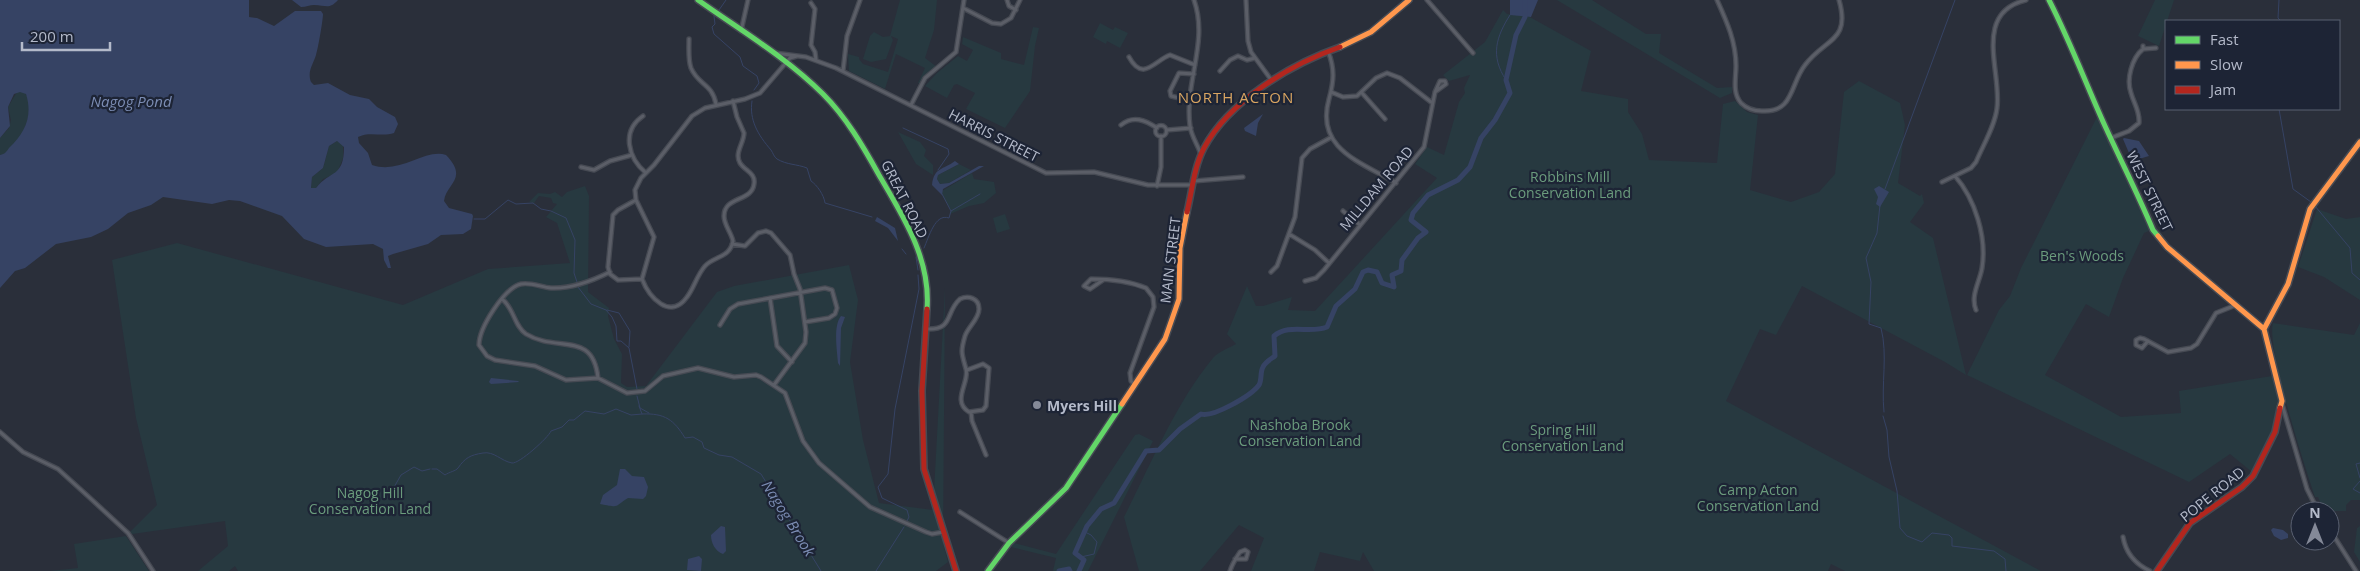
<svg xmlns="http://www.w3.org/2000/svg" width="2360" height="571" viewBox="0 0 2360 571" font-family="'Open Sans',sans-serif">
  <rect width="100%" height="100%" fill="#2a2f3a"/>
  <!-- green -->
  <path fill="#273940" d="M900 0H937L934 30 925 58 937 67 920 84 918 83 925 68 896 54 885 89 849 71 848 54 859 57V59L863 64 888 72 898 39 891 36 893 40 886 59 871 62 863 59 870 36 874 32 883 37 890 36Z
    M1557 0H1592L1646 34H1661L1659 53 1717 88 1732 87V93L1720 98Z
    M2155 0H2174L2159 46 2138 36Z
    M1503 10 1507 14 1528 16 1591 51 1581 91 1628 99V112L1642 134 1649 160 1717 163 1723 104 1735 101 1747 112 1758 115 1750 190 1791 202 1819 192 1835 174 1844 92 1859 81 1900 103 1905 125 1898 183 1920 196 1922 194 1924 203 1910 222 1933 238 1966 375 1945 362 1802 286 1776 335 1760 329 1726 401 2041 571H1845L1831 564 1828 571H1374L1363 552 1360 561 1320 552 1314 571H1251L1264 538 1239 525 1200 571H1139L1124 517C1151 464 1175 404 1213 358 1218 352 1229 348 1236 344L1227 334 1247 286 1256 306H1263L1292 297 1288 310 1315 311 1437 178 1415 164 1427 147 1444 155 1459 102 1465 93 1464 88 1470 75 1449 81 1443 75 1485 42Z
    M1100 23 1113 30 1115 27 1128 33 1120 48 1107 41 1106 44 1093 37Z
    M1033 27 1039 28 1035 46 1030 91 1005 128 966 109 975 93 957 84 954 85 947 98 925 86 937 73 958 56 967 61 973 50 962 44 963 37 1001 53V59L1024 65Z
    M17 92H24C39 107 19 152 0 155V138L9 128 11 120 8 107Z
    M2098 115 2121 166 2133 186 2151 230 2144 233 2123 278 2109 317 2086 304 2045 375 2121 417 2181 413 2179 391 2272 376C2274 384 2278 394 2278 403 2279 425 2264 455 2252 472L2230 454 2189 482 1967 375 1999 310 2010 296 2021 268Z
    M898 132 920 142 926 150 924 156 933 165V175L916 164Z
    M337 141 343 144V158L337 173 323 179 316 188H311L312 177 323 168 329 146Z
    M959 164 971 170 949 183 940 184 937 179 938 175Z
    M972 173 974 179 994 182 996 193 984 203 969 206 950 214 951 210 942 195V191Z
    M585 186 589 196 588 292 609 308 608 316 614 339 622 354 621 383 627 387 646 386 717 292 734 286 849 265 858 300 850 362 863 440 879 503 933 510 945 288 943 543 948 562 936 571H238L235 566 229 571H198L228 546 225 521 132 534 130 532 157 505 136 418 112 260 177 243 403 305 488 269 570 263 557 223 546 217 557 204 553 203 551 198 539 196 534 203 529 202 538 193 550 194 555 192 562 197 567 192Z
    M2317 209 2346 219 2360 217V300L2324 277 2298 267Z
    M1005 214 1010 229 997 233 993 218Z
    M2273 323 2354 335 2360 323V500H2351L2346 505V511H2324L2318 497H2315C2305 467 2266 347 2273 323Z
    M1139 434 1153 441 1088 571H1053L1056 558 1011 547 1014 543 1056 554 1135 435Z
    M2360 526V562L2354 552 2357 528Z
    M126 536 149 571H50L78 568 74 544Z"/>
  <!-- water -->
  <path fill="#364364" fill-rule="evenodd" d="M0 0H249V17L257 18 274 26 295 11H321L323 14C323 20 318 49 316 55 313 65 307 71 311 82L314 85 328 83 350 95 369 99 377 107 395 117 398 124 394 133C382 137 369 131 358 137L359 143 368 153 372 165C400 175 425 148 446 155 469 179 446 183 444 201L449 208 472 214 473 216 471 229 463 234 441 235 428 244 393 254 388 256 391 268H388L384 260 383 249 373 244 326 247 304 239 282 216 240 201 229 200 212 204 163 197 151 205 128 213 108 229 91 237 56 244 25 268 15 271 0 288V155C5 154 6 152 9 148 25 133 33 116 26 94L20 92 14 94 8 107 10 126 0 138ZM337 141 344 147C344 178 330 170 316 188H311L312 177 323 168 329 146Z
    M292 0H338C329 10 326 5 314 5 310 5 306 7 301 7Z
    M1510 0H1538L1531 17 1510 15Z
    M1263 114 1258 123 1256 136 1245 131 1244 128Z
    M2124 138 2139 141 2149 156 2139 159 2129 153 2123 139Z
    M955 161 959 164 938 175 937 179 940 184 949 183 979 166H984L943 189 942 195 932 185C934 167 943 170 955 161Z
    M1879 186 1889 192 1880 207 1876 204 1878 197 1874 189Z
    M877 217 895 228 898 241 888 228 875 221Z
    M841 316 845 317 841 328 840 366 838 363C837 350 833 326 841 316Z
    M491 378 518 381 519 382 491 384 489 382Z
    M620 469H625L632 476 644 477 648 487 646 496 643 499 628 498C613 507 621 508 600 504L603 495 617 485Z
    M721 526 725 527 726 551 723 554C715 551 711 543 711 535Z
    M2273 528 2283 530 2288 534V538L2281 540 2274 536 2271 530Z
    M699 556 702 559 701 571 687 570 688 559Z"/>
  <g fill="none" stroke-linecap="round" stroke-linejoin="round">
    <!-- stream -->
    <path stroke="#364364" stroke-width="1" d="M2279 0 2278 18 2281 21
      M719 10 726 0
      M714 16 715 24 712 27 714 34 740 57 743 66 757 76 759 83 754 90
      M1506 80C1490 56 1496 37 1510 15
      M752 101C749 120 758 135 771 150 773 153 774 157 777 159 787 165 797 164 807 168L811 181C817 185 824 195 825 203L872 217
      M2279 109 2293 189 2311 202
      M903 128 948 149 949 154 938 170
      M1885 189 1955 0
      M942 194 951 211
      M1880 205 1877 233 1866 258 1871 282 1869 324 1881 328C1888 355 1881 384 1884 412
      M2315 206 2350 248 2352 273 2360 280
      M474 219H485L508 200 516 204 533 203 541 209 551 211 566 218 575 240 574 273 577 282
      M924 248C929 237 935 213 949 218L951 211 980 194
      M902 249 906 254
      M916 257 918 270
      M578 287 591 304 606 310 612 317 616 326 617 341H621L629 348 637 389
      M607 310 619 313 630 331 629 347
      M637 396 640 408 649 413
      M639 406 642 414C665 413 674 420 685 438L693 437 702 442 704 448 719 455 732 457 761 474 821 571
      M1883 416 1887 430 1889 457 1897 491 1900 528 1907 536 1922 542 1932 533 1949 535 1952 538V546L1994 551 2005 559 2006 571
      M2360 463 2356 464 2360 478
      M432 469H437L445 475C449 472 456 471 458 468 465 458 470 455 483 453 494 451 501 461 512 463 519 464 548 438 551 431L562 427 569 420H574L585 411 604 414 616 409 631 415 642 414
      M2360 481 2353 489 2360 493
      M393 489 401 475 414 467 422 471 430 469
      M386 496 391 491
      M907 521 909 517 907 510 882 498 878 487 888 474 895 409 919 289 918 275
      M1081 557 1094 554 1097 542 1091 535 1083 531
      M876 571 904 527"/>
    <!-- river -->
    <path stroke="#364364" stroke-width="5" d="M1059 571 1069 569 1070 571
      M1079 571 1084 560 1075 553 1087 526 1101 509 1114 503 1146 451 1159 450 1180 429 1201 414C1212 418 1251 396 1259 385 1262 380 1260 372 1263 367 1265 362 1271 359 1275 356L1274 336C1289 323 1310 334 1327 327L1336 306 1355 289 1363 272 1368 270 1377 272 1382 283 1394 287 1392 275 1401 271 1402 260 1418 238 1426 232 1411 220 1413 213 1428 195 1458 180 1470 167 1481 138 1495 120 1510 93 1506 80 1516 35 1525 17V0"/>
    <defs>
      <path id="street" d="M1007 0 1009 6 1016 10
        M1194 0C1209 42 1184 83 1190 126 1191 135 1197 144 1200 152
        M1246 0 1248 41 1251 52 1272 81
        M1427 0 1473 53
        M1717 0C1727 22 1736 42 1736 66 1736 78 1732 93 1741 103 1747 109 1754 111 1762 111 1794 113 1790 84 1805 65 1825 38 1851 42 1839 0
        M811 3 815 9 811 45 815 52 816 60
        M963 8 992 23 1001 24 1011 18 1020 0
        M741 31 748 0
        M689 39C689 48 688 60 691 68 698 85 712 83 716 104
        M2143 49 2156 48
        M1328 51C1335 69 1334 81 1329 99 1315 149 1361 162 1396 183
        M775 53 806 57 836 68 1046 173 1094 172 1148 185H1192
        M1129 57C1143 83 1155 60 1170 55L1195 65
        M843 71 847 36 860 0
        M1220 71 1230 60 1238 56 1247 60 1255 58
        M1331 92 1343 97 1357 96 1376 78 1387 73 1400 78 1431 102
        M1362 93 1385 119
        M733 101 737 117 744 133C744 143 734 153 740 163 745 171 756 173 754 184 752 202 724 196 724 216 724 225 731 232 733 241 730 258 714 256 705 266 697 275 694 288 687 297 670 321 649 297 642 279L654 237 636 200 635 190 641 178 654 165 692 116 705 108 745 99 760 93 790 58 797 56
        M1191 101 1171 96 1170 91 1179 73 1194 74
        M911 105 925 78 956 52 964 0
        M643 116C621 131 628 158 646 173
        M1121 125C1133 115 1145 120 1157 128
        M1155.5 131a5.5 5.5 0 1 1 11 0a5.5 5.5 0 1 1-11 0Z
        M1167 130 1191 128
        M2111 138 2129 131 2139 123C2140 111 2134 104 2131 93 2126 79 2132 58 2143 49V46
        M581 167 594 170 610 161 632 155
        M1955 176C1975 199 1987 237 1982 268 1980 281 1970 296 1976 310
        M1194 181 1243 177
        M1942 182 1971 168 1976 162C1983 145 1995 126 1997 108 2002 72 1972 13 2026 0
        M1157 186 1161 167V136
        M636 200 618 210 613 215 608 267 610 274 618 280 642 279
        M1343 211 1360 225
        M1289 234 1315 250 1329 263
        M732 244 745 246 758 233 766 231 771 233 790 255 794 274 800 289 806 332 805 343 774 385
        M610 272C592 281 571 289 551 288 541 287 531 282 521 284 504 288 479 328 479 345L487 356 495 360 535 366 566 380 598 378 627 393 645 391 663 376 698 368 734 377 756 375 761 377 785 393 803 441 819 463 870 507 926 532 932 534 943 532
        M1271 272 1277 266 1295 217 1302 158 1310 149 1330 138
        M1103 280 1090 289 1084 286 1091 279C1109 279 1129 281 1146 288L1153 297 1154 307 1130 373 1131 381 1135 385
        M1305 281 1316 278 1324 270 1424 147 1435 92 1446 84 1445 81H1440L1435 92
        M770 298 777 346 792 362
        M502 299C514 308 514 326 526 334 557 353 593 330 598 378
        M720 325 730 309 738 304 825 288 832 290 837 308 835 314 829 318 805 322
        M927 329C954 330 945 312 960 299 968 295 979 298 979 309 979 319 968 327 965 336 960 353 962 354 966 369 970 382 951 401 969 412L983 410 986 406 989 368 983 364 967 370
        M2148 341 2142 348 2136 345V340L2140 338 2144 339 2168 352 2191 348 2197 344 2216 313 2236 305
        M2282 404 2307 489 2318 511
        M971 412 972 421 986 455
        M0 432 23 452 58 469 90 498 128 533 153 571
        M960 512 1009 543
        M2330 530 2356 571
        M2123 537C2126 554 2135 564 2150 571
        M1230 571C1232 564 1236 558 1240 552L1245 550 1248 552 1246 559H1235"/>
      <path id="fast" d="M698 0C740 30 786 57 823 94 846 117 863 146 879 175 903 216 931 259 927 309
        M2049 0C2070 41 2086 84 2105 126 2121 161 2138 194 2153 230L2158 236
        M988 571 1009 543 1066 488 1122 404"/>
      <path id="slow" d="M1340 47 1371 32 1409 0
        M2158 236 2167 247 2264 329 2282 401 2280 408
        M2264 329 2288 284 2310 209 2360 142
        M1122 404 1165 339 1179 299 1180 248 1187 212"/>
      <path id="jam" d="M1187 212C1192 191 1194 167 1204 148 1229 101 1291 64 1340 47
        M927 309 922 391 924 469 956 571
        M2157 571 2190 523 2242 487 2253 476 2275 432 2280 408"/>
    </defs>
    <!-- street casing -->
    <use href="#street" stroke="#464a53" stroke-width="5.5"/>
    <!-- fast casing -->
    <use href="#fast" stroke="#464a53" stroke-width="8"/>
    <!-- slow casing -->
    <use href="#slow" stroke="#464a53" stroke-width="8"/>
    <!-- jam casing -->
    <use href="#jam" stroke="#464a53" stroke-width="8"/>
    <!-- street -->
    <use href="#street" stroke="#5b5e67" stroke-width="3"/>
    <!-- fast -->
    <use href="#fast" stroke="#63d668" stroke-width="5"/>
    <!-- slow -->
    <use href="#slow" stroke="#ff974d" stroke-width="5"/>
    <!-- jam -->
    <use href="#jam" stroke="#b3261e" stroke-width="5"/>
  </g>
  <!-- markers -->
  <circle fill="#848998" stroke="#1d2435" stroke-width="2" cx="1037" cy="405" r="5"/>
  <g text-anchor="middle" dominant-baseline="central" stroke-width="4.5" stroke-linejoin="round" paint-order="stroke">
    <!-- street labels -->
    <g font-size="14" fill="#b4baca" stroke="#1d2435">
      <text transform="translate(994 135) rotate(27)">HARRIS STREET</text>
      <text transform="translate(1376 188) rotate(-50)">MILLDAM ROAD</text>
      <text transform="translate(2150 191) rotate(64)">WEST STREET</text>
      <text transform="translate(905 199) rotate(63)">GREAT ROAD</text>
      <text transform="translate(1170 260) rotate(-83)">MAIN STREET</text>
      <text transform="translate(2212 494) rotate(-39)">POPE ROAD</text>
    </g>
    <!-- park labels -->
    <g font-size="14" fill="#6b9c7d" stroke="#1d2435">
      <text x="1570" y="176">Robbins Mill<tspan x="1570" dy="16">Conservation Land</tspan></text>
      <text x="2082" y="255">Ben's Woods</text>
      <text x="1300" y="424">Nashoba Brook<tspan x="1300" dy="16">Conservation Land</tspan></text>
      <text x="1563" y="429">Spring Hill<tspan x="1563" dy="16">Conservation Land</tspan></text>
      <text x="1758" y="489">Camp Acton<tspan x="1758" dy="16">Conservation Land</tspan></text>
      <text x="370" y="492">Nagog Hill<tspan x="370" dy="16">Conservation Land</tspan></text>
    </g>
    <!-- poi labels -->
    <g font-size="14" font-weight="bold" fill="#b4baca" stroke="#1d2435" text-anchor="start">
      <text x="1047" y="405">Myers Hill</text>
    </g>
    <!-- neighbourhood labels -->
    <g font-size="15" letter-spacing="1" fill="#d9a561" stroke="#1d2435">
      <text x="1236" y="97">NORTH ACTON</text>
    </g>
    <!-- water labels -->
    <g font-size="15" font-style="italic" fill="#7b8cb3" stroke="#1d2435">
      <text x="131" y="101">Nagog Pond</text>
      <text transform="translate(789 518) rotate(58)">Nagog Brook</text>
    </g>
  </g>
  <!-- legend -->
  <rect x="2165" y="20" width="175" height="90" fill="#1d2435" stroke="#596071"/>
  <rect x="2175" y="36" width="25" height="8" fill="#63d668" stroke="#596071"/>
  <text x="2210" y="45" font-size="15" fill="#b4baca">Fast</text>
  <rect x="2175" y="61" width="25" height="8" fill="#ff974d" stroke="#596071"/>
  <text x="2210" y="70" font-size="15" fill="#b4baca">Slow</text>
  <rect x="2175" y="86" width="25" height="8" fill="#b3261e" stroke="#596071"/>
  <text x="2210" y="95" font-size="15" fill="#b4baca">Jam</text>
  <!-- north arrow -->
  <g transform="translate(2315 526)"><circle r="24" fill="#1d2435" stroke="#596071"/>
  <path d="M0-4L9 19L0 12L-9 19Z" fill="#848998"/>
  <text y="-8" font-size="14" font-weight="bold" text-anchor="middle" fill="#b4baca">N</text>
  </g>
  <!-- scale -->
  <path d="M22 42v8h88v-8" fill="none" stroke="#b4baca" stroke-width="2.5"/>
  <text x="30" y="42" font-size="15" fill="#b4baca" stroke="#1d2435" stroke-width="4" paint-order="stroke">200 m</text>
</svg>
